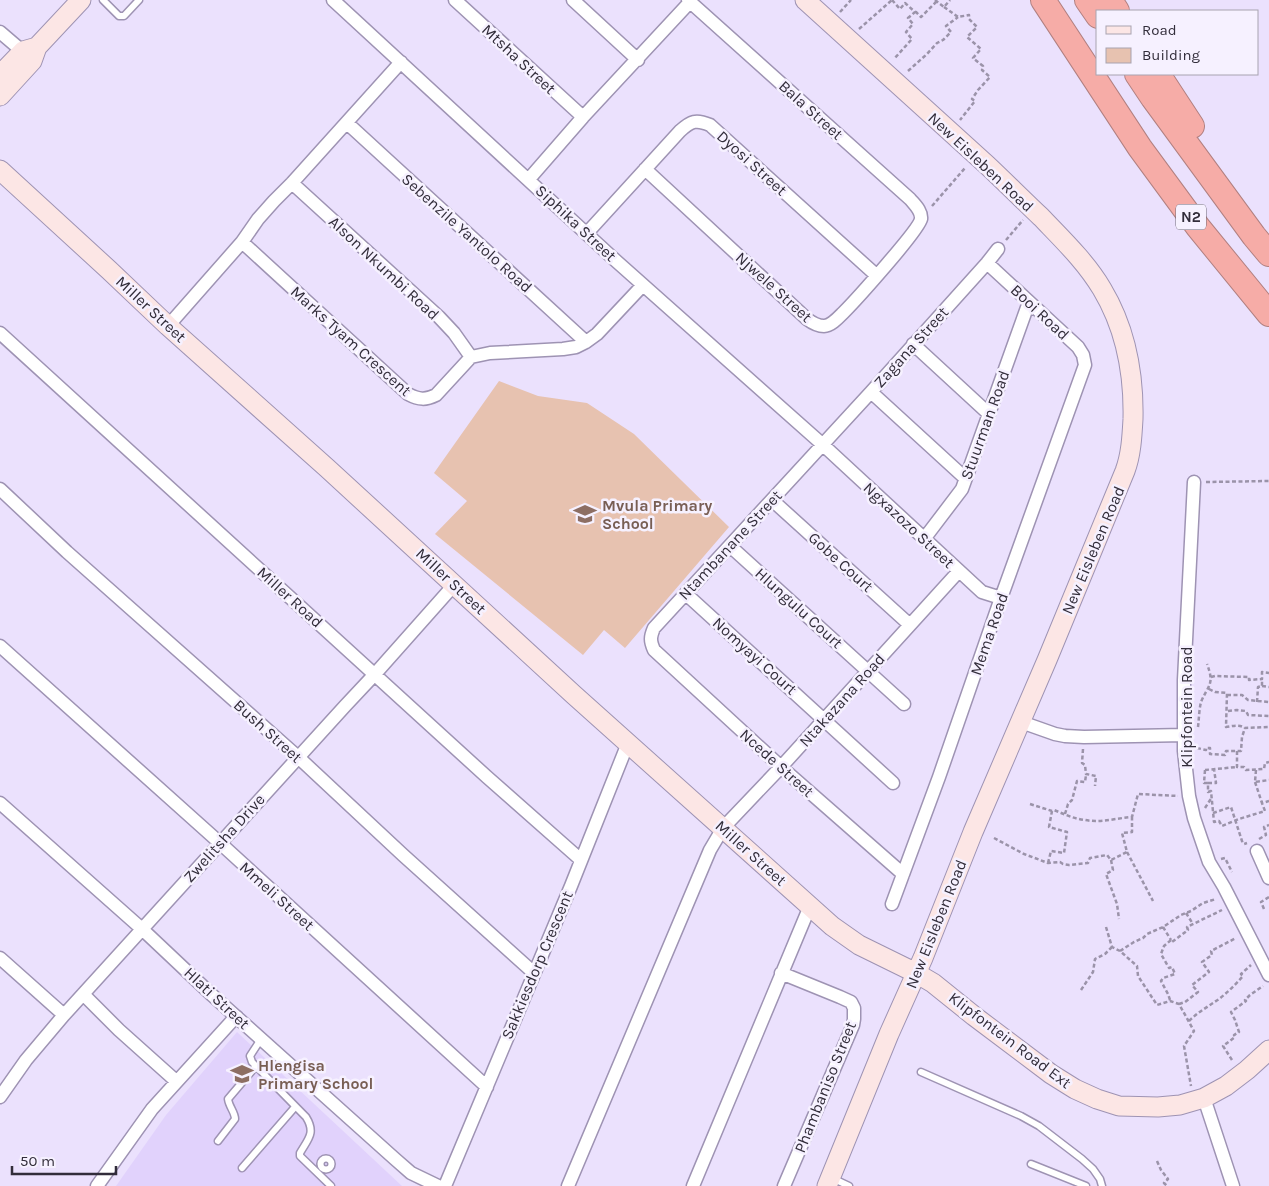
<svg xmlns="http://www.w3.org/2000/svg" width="1269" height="1186" viewBox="0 0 1269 1186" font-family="Karla,sans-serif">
  <rect width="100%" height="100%" fill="#ebe1fd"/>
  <!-- built -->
  <path fill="#e1d2fc" d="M237 1032 402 1186H116L166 1115Z"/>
  <!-- building -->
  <path fill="#e7c2b0" d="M499 381 538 396 587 403 634 434 729 527 625 648 604 630 583 655 435 534 467 501 434 473Z"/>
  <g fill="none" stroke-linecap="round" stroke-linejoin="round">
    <defs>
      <path id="lane" d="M103 0 119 16H124L139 0
        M261 1039 250 1056 252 1062 306 1117C316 1133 308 1139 300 1153V1156L331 1186
        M921 1072 1021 1116 1039 1126 1082 1159 1093 1169 1100 1179 1102 1186
        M218 1141 235 1119C235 1112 229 1107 228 1099L256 1066
        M320.5 1164a5.5 5.5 0 1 1 11 0a5.5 5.5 0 1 1-11 0Z
        M1031 1164 1086 1186
        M242 1168 295 1107
        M832 1178 849 1186"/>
      <path id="street" d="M333 0 615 260 822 444 982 592 1001 598
        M455 0 583 117
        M573 0 638 60
        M0 32 28 56
        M347 123 586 342
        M645 169 807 319C811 322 818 326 824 326 831 326 839 317 843 313 855 301 919 230 921 219 922 211 915 205 910 199L688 0
        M529 179 583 117 690 2
        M292 183 439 317 454 333 471 357
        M587 233 680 131C691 121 696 119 710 125L876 275
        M242 242 408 394C419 400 426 400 436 395L471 357 490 353 563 349 576 347 586 342 597 334 643 285
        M168 326 242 242 258 219 274 201 292 183 401 62
        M0 333 487 777 581 860
        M913 344 989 414
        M871 392 965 478
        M1194 482 1184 680V751L1189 796 1194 818 1209 862 1224 887 1269 975
        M0 489 67 552 298 757 403 855 534 973
        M772 500 910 625
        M924 539 962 489 1029 302
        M730 546 904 704
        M686 594 893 783
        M0 646 220 843 487 1087
        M1021 722 1055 734 1065 736 1084 737 1184 735
        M0 803 142 929 212 995 395 1159 411 1173 438 1186
        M1257 851 1269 878
        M903 874 781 767 654 650C650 641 650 637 654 628L871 392 987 263 998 249
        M892 904 939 777 1001 598 1085 365 1083 355 1078 347 987 263
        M0 958 64 1015
        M781 973 840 997 851 1002 854 1008V1019L853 1025 784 1186
        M83 994 119 1030 176 1081
        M0 1097 26 1060 64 1015 345 706 375 674 454 585
        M1204 1098 1233 1186
        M97 1186 152 1109 231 1022 237 1017
        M445 1186 571 886 628 743
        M568 1186 710 850 723 828 781 767 959 571
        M693 1186 810 906"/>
      <path id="secondary" d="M805 0C866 55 927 110 987 165 1005 182 1023 200 1041 217 1063 240 1086 262 1102 289 1126 329 1134 373 1133 419 1132 437 1131 455 1125 471L1047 660 973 832 923 958 889 1034 827 1186
        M0 75 23 51 37 47
        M0 96 32 61 37 47 81 0
        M0 170 109 270 168 326 327 468 574 695 832 926 859 945 916 973 933 983 974 1016 1051 1074 1075 1089 1097 1099 1119 1106 1158 1107 1180 1105 1204 1098 1226 1086 1247 1070 1269 1050"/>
      <path id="highway" d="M1043 0 1140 148 1198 227 1269 314
        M1087 0 1098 16
        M1110 0 1117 11
        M1137 74 1153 98 1254 236 1269 254
        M1158 74 1192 126"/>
    </defs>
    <!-- lane casing -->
    <use href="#lane" stroke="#9e93b3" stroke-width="9"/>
    <!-- street casing -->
    <use href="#street" stroke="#9e93b3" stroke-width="15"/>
    <!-- secondary casing -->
    <use href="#secondary" stroke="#9e93b3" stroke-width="21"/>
    <!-- highway casing -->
    <use href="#highway" stroke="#b18081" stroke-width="26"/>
    <!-- path -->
    <path stroke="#9b93a9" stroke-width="2.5" stroke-dasharray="4 2.5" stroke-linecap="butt" d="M892 0 900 9 905 3 915 12 908 18 913 24 906 32 912 39 894 59
      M935 0 944 7 950 0
      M944 7 958 17 969 15V19L977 27 967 37 981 49 973 58 983 66 982 70 990 77 978 90 972 99 975 101 960 120
      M840 12 851 0
      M915 12H916L921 17 937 1
      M859 29 892 0
      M908 71 927 54 937 43 943 40 951 32 946 26 958 17
      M932 206 965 168
      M1006 240 1023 220
      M1206 482 1269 481
      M1211 677 1215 676 1249 677V680L1262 679V672L1269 673
      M1262 686 1269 687
      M1209 689 1215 692 1227 693 1226 727C1233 726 1239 724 1245 728L1269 727
      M1227 695H1242L1248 700 1269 702
      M1257 702 1258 687 1262 686V679
      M1228 711 1237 710 1246 711 1248 715 1269 716
      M1198 727C1199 719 1199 710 1201 702 1208 685 1215 685 1207 664
      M1197 748 1206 750V748H1210V754L1225 755 1226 751H1241L1242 737 1245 728
      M1083 749 1082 763 1085 765 1086 774 1096 776 1095 786
      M1237 751V767H1244L1246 770 1264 769 1265 763 1269 762
      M1205 770 1204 783H1208V792L1211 791 1214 822 1219 821 1222 826 1239 819 1265 811 1262 803
      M1205 770 1237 767
      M1256 770 1255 782 1269 780
      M1255 782 1262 803 1269 801
      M1208 783H1216L1214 769
      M1030 804 1052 811 1054 810C1064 814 1074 819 1085 820 1101 823 1117 818 1132 817L1138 794 1178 796
      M1205 808 1212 797
      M1213 813 1231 807 1242 841 1244 844 1247 843
      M1065 814 1068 804 1072 800 1077 781 1085 782 1086 775
      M994 838 1024 854 1048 863 1060 862 1063 864 1069 865 1088 863 1090 858 1107 855 1111 860 1127 852 1122 833 1132 832V817
      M1259 839 1266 835 1264 827 1269 825
      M1127 852 1153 901
      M1221 859 1225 858 1232 872
      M1111 860 1113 870 1106 874 1117 904 1119 919
      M1048 863 1051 851 1064 853 1067 832 1049 827 1052 811
      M1264 909 1261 902 1269 897
      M1186 913 1193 924
      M1106 927 1112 947 1120 951 1137 966 1138 976 1157 1005 1170 1001 1179 1004 1194 1031 1184 1046 1191 1086
      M1163 927 1171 940
      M1120 951 1134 942 1143 938 1147 934 1163 927 1181 915 1191 911 1203 903 1216 899
      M1081 990 1093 972 1095 959 1105 954 1112 947
      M1170 1000 1168 994 1161 981 1163 978 1175 974 1172 967 1169 968 1161 954 1164 946 1171 940 1172 942 1188 930 1187 927 1222 910
      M1179 1004 1185 1002 1198 992 1192 985 1209 972 1202 962 1212 955 1211 951 1236 938
      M1189 1021C1198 1012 1209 1006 1219 999 1228 992 1236 984 1243 976L1241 974 1251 965
      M1232 1060 1223 1046 1235 1037 1234 1035 1239 1032 1235 1020 1231 1012 1246 1001 1245 1000 1250 995 1263 986
      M1157 1161 1161 1170 1168 1179 1164 1183 1167 1186"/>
    <!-- lane -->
    <use href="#lane" stroke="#fff" stroke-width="6"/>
    <!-- street -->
    <use href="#street" stroke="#fff" stroke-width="12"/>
    <!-- secondary -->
    <use href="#secondary" stroke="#fce6e5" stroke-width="19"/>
    <!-- highway -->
    <use href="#highway" stroke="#f6aca7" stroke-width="24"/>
  </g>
  <!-- icons -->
  <defs>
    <symbol id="school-bare" viewBox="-9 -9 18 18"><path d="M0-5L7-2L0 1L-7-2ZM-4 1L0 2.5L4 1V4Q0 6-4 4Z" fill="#8d6e63" stroke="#f6f1ff" stroke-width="2.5" paint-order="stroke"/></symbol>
  </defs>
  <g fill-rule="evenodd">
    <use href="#school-bare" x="569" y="498" width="32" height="32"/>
    <use href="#school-bare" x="226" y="1058" width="32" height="32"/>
  </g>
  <g text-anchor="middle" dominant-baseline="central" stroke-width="5" stroke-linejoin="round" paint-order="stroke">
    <!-- shield labels -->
    <rect fill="#f6f1ff" stroke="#6d6875" stroke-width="1" x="1176" y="204.5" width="30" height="25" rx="4"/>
    <g font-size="15" font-weight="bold" fill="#322d3a">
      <text x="1191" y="217">N2</text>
    </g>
    <!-- street labels -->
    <g font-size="16" fill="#322d3a" stroke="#f6f1ff">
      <text transform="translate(519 59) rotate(43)">Mtsha Street</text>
      <text transform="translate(811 110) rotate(42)">Bala Street</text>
      <text transform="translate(981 162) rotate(43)">New Eisleben Road</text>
      <text transform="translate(752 163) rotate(42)">Dyosi Street</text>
      <text transform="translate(576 223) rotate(43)">Siphika Street</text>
      <text transform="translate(467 233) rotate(42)">Sebenzile Yantolo Road</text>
      <text transform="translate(384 268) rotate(43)">Alson Nkumbi Road</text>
      <text transform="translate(774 287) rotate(42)">Njwele Street</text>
      <text transform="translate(151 309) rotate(43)">Miller Street</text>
      <text transform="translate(1040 312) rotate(43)">Booi Road</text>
      <text transform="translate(351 341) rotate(42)">Marks Tyam Crescent</text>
      <text transform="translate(911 347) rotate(-48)">Zagana Street</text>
      <text transform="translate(985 425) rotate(-70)">Stuurman Road</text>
      <text transform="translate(909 525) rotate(43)">Ngxazozo Street</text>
      <text transform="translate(730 545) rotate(-47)">Ntambanane Street</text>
      <text transform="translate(1093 550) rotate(-67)">New Eisleben Road</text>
      <text transform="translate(841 562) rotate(42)">Gobe Court</text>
      <text transform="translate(451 581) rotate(43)">Miller Street</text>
      <text transform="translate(290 597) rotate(42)">Miller Road</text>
      <text transform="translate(799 608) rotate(42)">Hlungulu Court</text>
      <text transform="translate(989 634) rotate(-71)">Mema Road</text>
      <text transform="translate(755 656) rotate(42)">Nomyayi Court</text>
      <text transform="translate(842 700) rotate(-48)">Ntakazana Road</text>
      <text transform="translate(1186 707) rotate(-90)">Klipfontein Road</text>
      <text transform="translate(268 731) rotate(42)">Bush Street</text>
      <text transform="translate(777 763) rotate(42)">Ncede Street</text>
      <text transform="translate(224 838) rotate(-48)">Zwelitsha Drive</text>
      <text transform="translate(751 853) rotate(42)">Miller Street</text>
      <text transform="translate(277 896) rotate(42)">Mmeli Street</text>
      <text transform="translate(936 924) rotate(-68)">New Eisleben Road</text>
      <text transform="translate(537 965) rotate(-67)">Sakkiesdorp Crescent</text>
      <text transform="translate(217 998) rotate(43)">Hlati Street</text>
      <text transform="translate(1010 1040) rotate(37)">Klipfontein Road Ext</text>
      <text transform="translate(825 1087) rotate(-68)">Phambaniso Street</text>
    </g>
    <!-- education labels -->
    <g font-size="16" font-weight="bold" fill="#785e54" stroke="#f6f1ff" text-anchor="start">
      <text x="602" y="505">Mvula Primary<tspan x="602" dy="18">School</tspan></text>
      <text x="258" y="1065">Hlengisa<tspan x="258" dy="18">Primary School</tspan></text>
    </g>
  </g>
  <!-- legend -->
  <rect x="1096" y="10" width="162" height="65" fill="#f6f1ff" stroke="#a8a3b0"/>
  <rect x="1106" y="26" width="25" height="8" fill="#fce6e5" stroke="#a8a3b0"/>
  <text x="1142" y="35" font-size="15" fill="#322d3a">Road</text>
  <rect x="1106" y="48" width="25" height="15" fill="#e7c2b0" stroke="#a8a3b0"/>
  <text x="1142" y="60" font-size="15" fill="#322d3a">Building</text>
  <!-- scale -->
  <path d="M12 1166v8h104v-8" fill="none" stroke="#322d3a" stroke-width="2.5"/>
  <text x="20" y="1166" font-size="15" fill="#322d3a" stroke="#f6f1ff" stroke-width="4" paint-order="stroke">50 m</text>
</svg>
